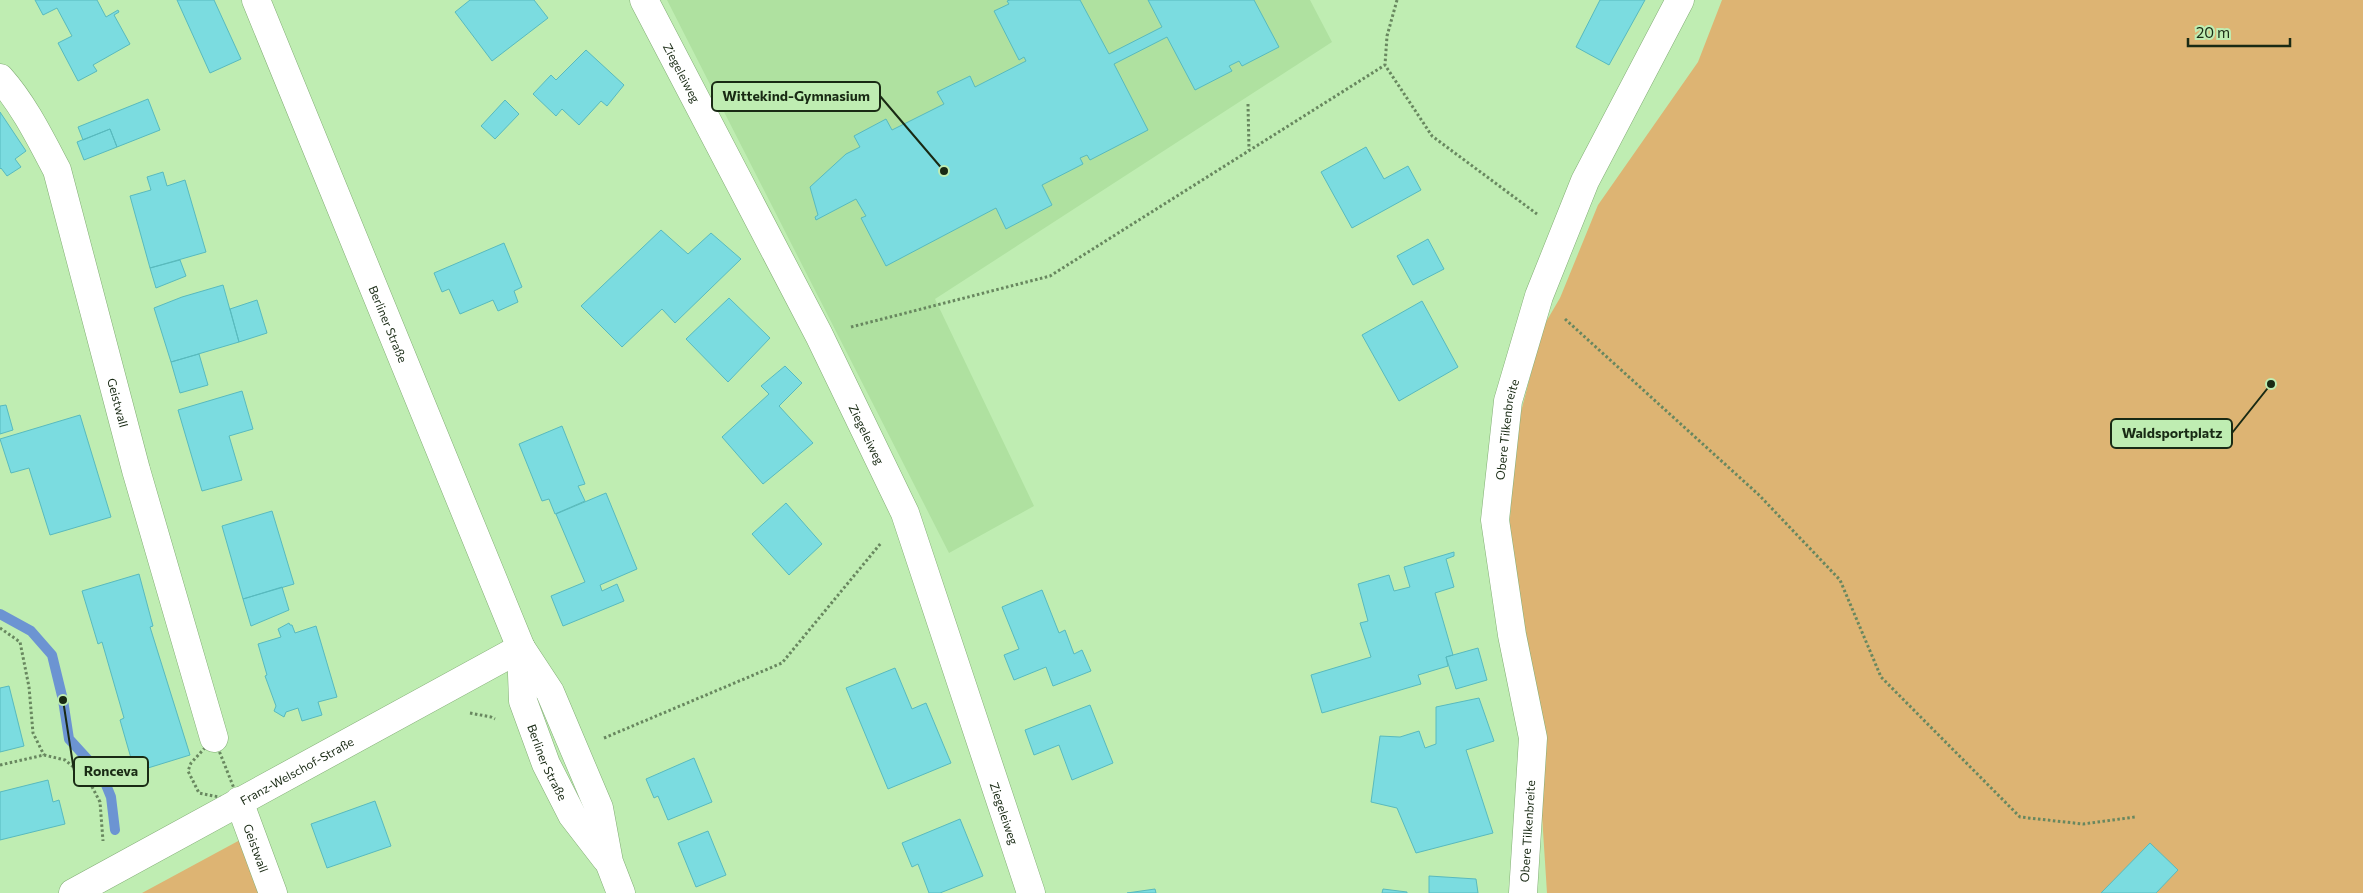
<svg xmlns="http://www.w3.org/2000/svg" width="2363" height="893" viewBox="0 0 2363 893" font-family="Commissioner,sans-serif">
  <rect width="100%" height="100%" fill="#bfedb2"/>
  <!-- built -->
  <path fill="#afe1a0" d="M667 0H1310L1332 42 935 299 1034 506 949 553Z"/>
  <!-- green -->
  <path fill="#ddb473" d="M1722 0H2363V893H1547L1533 675 1509 532 1516 431 1543 327 1560 298 1598 205 1698 62Z
    M240 840 260 893H142Z"/>
  <g fill="none" stroke-linecap="round" stroke-linejoin="round">
    <!-- stream -->
    <path stroke="#6c94d2" stroke-width="10" d="M0 614 31 631 52 655 63 700 69 739 102 775 111 797 115 830"/>
  </g>
  <!-- building -->
  <path fill="#7bdce0" stroke="#58babe" d="M35 0H97L106 17 118 10 119 12 114 15 130 44 93 65 97 71 78 81 58 43 72 36 57 8 43 15Z
    M177 0H214L241 59 210 73Z
    M470 0H534L548 18 492 61 455 12Z
    M1010 0H1080L1109 54 1162 27 1148 0H1254L1279 47 1242 66 1239 61 1229 66 1232 71 1195 90 1167 37 1114 64 1148 130 1090 160 1087 155 1080 158 1083 164 1042 185 1052 205 1006 229 996 208 886 266 861 218 866 216 856 199 816 220 815 217 818 215 810 187 846 154 860 147 854 136 886 119 892 130 944 104 937 92 970 76 975 87 1026 61 1024 57 1019 60 994 11 1009 4 1007 1Z
    M1600 0H1645L1609 65 1576 47Z
    M586 50 624 85 607 106 601 101 579 125 562 109 556 116 533 94 551 75 556 80Z
    M148 99 160 130 117 147 110 129 83 140 78 127Z
    M505 100 519 114 495 139 481 126Z
    M0 112 26 151 15 159 21 167 7 176 1 168 0 169Z
    M110 129 117 147 84 160 77 142Z
    M1366 147 1384 179 1408 166 1421 190 1352 228 1321 172Z
    M163 172 167 186 185 180 206 252 150 268 130 196 151 190 147 177Z
    M661 230 688 254 711 233 741 259 675 323 662 309 622 347 581 306Z
    M1428 239 1444 269 1413 285 1397 256Z
    M504 243 522 287 514 291 518 302 498 311 493 300 460 314 449 289 442 292 434 273Z
    M180 260 186 276 156 288 150 268Z
    M223 285 239 342 171 362 154 308 182 297Z
    M729 298 770 338 728 382 686 339Z
    M257 300 267 333 239 342 230 309Z
    M1422 301 1458 367 1399 401 1362 335Z
    M199 354 208 385 180 393 171 362Z
    M785 366 802 383 779 406 813 443 763 484 722 437 769 394 761 386Z
    M242 391 253 429 229 436 242 480 202 491 178 410Z
    M6 405 13 430 0 434V406Z
    M80 415 111 517 50 535 29 468 11 473 0 439Z
    M562 426 585 484 578 486 585 501 555 514 549 499 542 501 519 444Z
    M606 493 637 569 600 585 602 591 617 584 624 601 563 626 551 596 585 582 556 514Z
    M786 503 822 544 789 575 752 534Z
    M272 511 294 584 243 599 222 526Z
    M1454 552V556L1446 559 1454 587 1435 593 1453 655 1446 657 1448 666 1418 675 1421 684 1322 713 1311 675 1371 657 1360 623 1368 621 1358 584 1389 575 1394 591 1410 587 1404 567Z
    M139 574 153 626 150 627 190 755 135 772 120 720 124 718 102 642 98 644 82 591Z
    M282 587 289 610 251 626 243 599Z
    M1042 590 1059 633 1065 630 1074 654 1082 650 1091 671 1053 686 1046 667 1014 680 1004 655 1019 649 1002 607Z
    M289 623 290 625H292L295 633 316 626 337 697 318 702 322 715 302 721 298 708 286 712 284 717 274 711 276 706 265 676 267 675 258 644 281 637 278 629Z
    M1478 648 1487 680 1456 689 1446 657Z
    M895 668 912 709 926 703 951 763 888 789 846 688Z
    M9 686 24 746 0 752V688Z
    M1479 698 1494 741 1466 750 1493 833 1416 853 1397 808 1371 802 1380 736 1400 737 1419 731 1425 748 1436 744V707Z
    M1090 705 1113 763 1072 780 1059 745 1034 755 1025 730Z
    M694 758 712 802 668 820 658 796 654 798 646 779Z
    M48 780 53 802 59 800 65 824 0 840V792Z
    M375 801 391 846 327 868 311 824Z
    M960 819 983 876 940 893H929L918 864 912 867 902 843Z
    M708 831 726 875 696 887 678 843Z
    M2150 843 2178 870 2156 893H2101Z
    M1429 876 1476 879 1478 893H1429Z
    M1155 889 1156 893H1127Z
    M1383 889 1407 892V893H1382Z"/>
  <g fill="none" stroke-linecap="round" stroke-linejoin="round">
    <defs>
      <g id="minor">
        <path id="s1" d="M644 0 819 335 905 513 1031 893"/>
        <path id="s2" d="M0 78C24 105 40 138 57 170L136 470 214 738"/>
        <path id="s3" d="M239 801 273 893"/>
        <path id="s4" d="M73 893 521 648"/>
        <path id="s5" d="M1523 893 1533 738 1512 635 1495 520 1508 401 1539 296 1585 181 1680 0"/>
      </g>
      <g id="primary">
        <path id="s6" d="M256 0 521 648 550 692 599 808 609 862 621 893"/>
        <path id="s7" d="M521 648 523 701 546 764 572 815 606 859"/>
      </g>
    </defs>
    <!-- minor casing -->
    <use href="#minor" stroke="#82ad75" stroke-width="29"/>
    <!-- primary casing -->
    <use href="#primary" stroke="#82ad75" stroke-width="29"/>
    <!-- path -->
    <path stroke="#68875f" stroke-width="3" stroke-dasharray="2.5 2.5" stroke-linecap="butt" d="M1397 0 1387 36 1385 65 1432 136 1537 214
      M1248 104 1249 150
      M1565 319 1759 495 1840 580 1881 677 2020 817 2083 824 2135 817
      M851 327 1050 276 1385 65
      M0 628 20 642 29 687 33 733 44 755
      M470 713 491 717 495 719
      M214 738 239 801 199 793 188 771 191 763Z
      M604 738 782 663 881 543
      M0 765 44 755 65 760 88 779 100 802 103 841"/>
    <!-- minor -->
    <use href="#minor" stroke="#fff" stroke-width="28"/>
    <!-- primary -->
    <use href="#primary" stroke="#fff" stroke-width="28"/>
  </g>
  <g text-anchor="middle" dominant-baseline="central" stroke-width="5" stroke-linejoin="round" paint-order="stroke">
    <!-- street labels -->
    <g font-size="12" fill="#192a14" stroke="#bfedb2">
      <text stroke="none"><textPath href="#s1" startOffset="82">Ziegeleiweg</textPath></text>
      <text stroke="none"><textPath href="#s6" startOffset="350">Berliner Straße</textPath></text>
      <text stroke="none"><textPath href="#s2" startOffset="349">Geistwall</textPath></text>
      <text stroke="none"><textPath href="#s5" startOffset="468">Obere Tilkenbreite</textPath></text>
      <text stroke="none"><textPath href="#s1" startOffset="488">Ziegeleiweg</textPath></text>
      <text stroke="none"><textPath href="#s7" startOffset="119">Berliner Straße</textPath></text>
      <text stroke="none"><textPath href="#s4" startOffset="255">Franz-Welschof-Straße</textPath></text>
      <text stroke="none"><textPath href="#s1" startOffset="892">Ziegeleiweg</textPath></text>
      <text stroke="none"><textPath href="#s5" startOffset="62">Obere Tilkenbreite</textPath></text>
      <text stroke="none"><textPath href="#s3" startOffset="50">Geistwall</textPath></text>
    </g>
  </g>
  <!-- callouts -->
  <path fill="none" stroke="#192a14" stroke-width="2" d="M944 171L880 96M2271 384L2232 433M63 700L74 771"/>
  <g fill="#192a14" stroke="#bfedb2" stroke-width="2">
    <circle cx="944" cy="171" r="5"/>
    <circle cx="2271" cy="384" r="5"/>
    <circle cx="63" cy="700" r="5"/>
  </g>
  <g fill="#bfedb2" stroke="#192a14" stroke-width="2">
    <rect x="712" y="82" width="168" height="29" rx="5"/>
    <rect x="2111" y="419" width="121" height="29" rx="5"/>
    <rect x="74" y="757" width="74" height="29" rx="5"/>
  </g>
  <g font-size="14" text-anchor="middle" font-weight="bold" fill="#192a14">
    <text x="796" y="101">Wittekind-Gymnasium</text>
    <text x="2172" y="438">Waldsportplatz</text>
    <text x="111" y="776">Ronceva</text>
  </g>
  <!-- scale -->
  <path d="M2188 38v8h102v-8" fill="none" stroke="#192a14" stroke-width="2.5"/>
  <text x="2196" y="38" font-size="15" fill="#192a14" stroke="#bfedb2" stroke-width="4" paint-order="stroke">20 m</text>
</svg>
